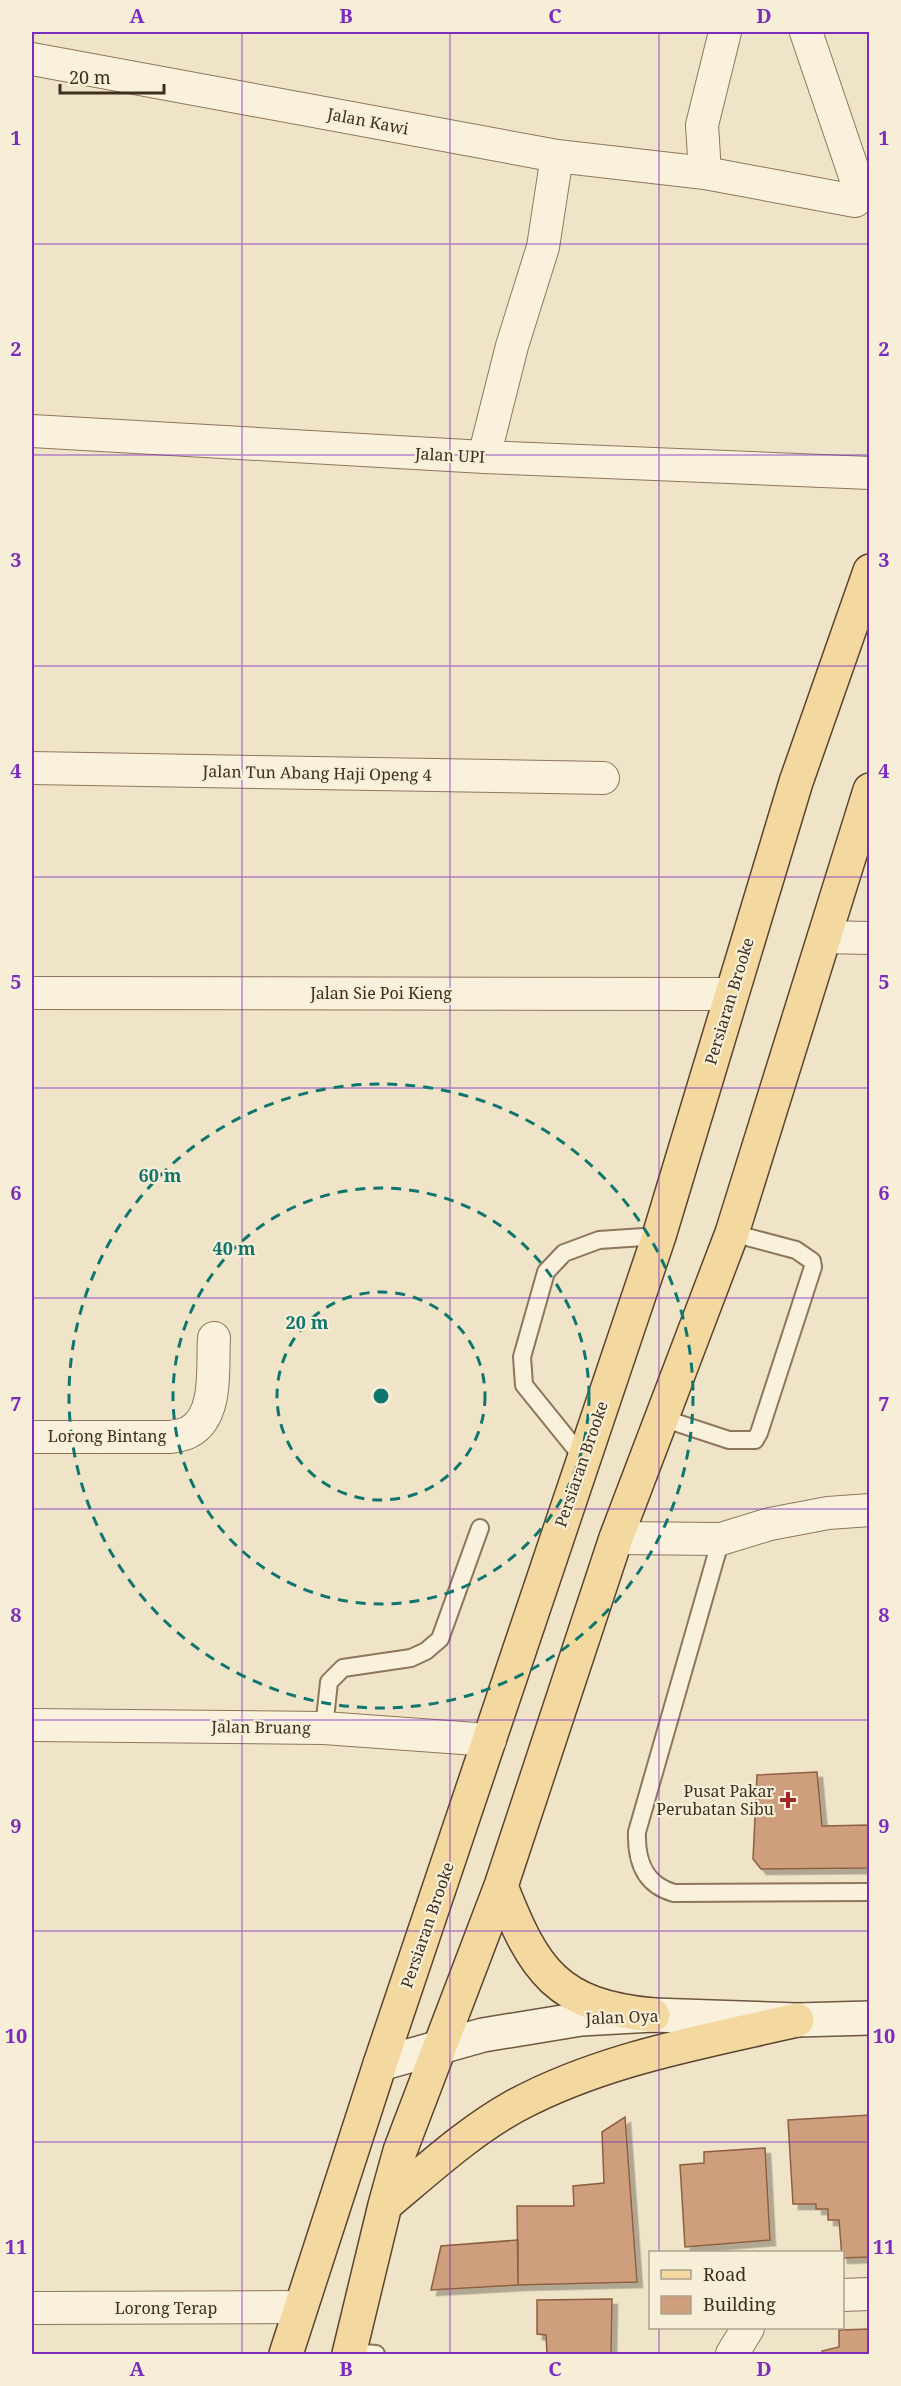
<svg xmlns="http://www.w3.org/2000/svg" width="901" height="2386" viewBox="0 0 901 2386" font-family="'Noto Serif',serif">
  <defs>
    <filter id="shadow"><feDropShadow dx="5.5" dy="5.5" stdDeviation="0" flood-color="#0004"/></filter>
  </defs>
  <rect width="100%" height="100%" fill="#f0e4c8"/>
  <!-- building -->
  <path fill="#cf9f7d" stroke="#8d5f41" stroke-width="1.5" filter="url(#shadow)" d="M817 1772 822 1826 870 1825V1868L761 1869 753 1859 757 1775Z
    M870 2115V2257L842 2258 839 2220H828V2209H816V2204H793L788 2120Z
    M625 2117 637 2282 518 2285 517 2206H574L573 2186 604 2183 602 2132Z
    M765 2148 770 2240 685 2247 680 2165 704 2163V2152Z
    M518 2240V2285L431 2290 441 2246Z
    M612 2299 611 2354H547L546 2335 537 2334V2300Z
    M870 2329V2354H823L822 2351 839 2347V2330Z"/>
  <g fill="none" stroke-linecap="round" stroke-linejoin="round">
    <defs>
      <path id="lane" d="M662 1418 729 1440H755L759 1433 813 1267 812 1261 796 1250 732 1233
        M583 1458 524 1385 522 1357 546 1272 564 1253 599 1240 659 1236
        M721 1539 637 1832C636 1860 644 1885 674 1893L870 1892
        M324 1728 329 1682 343 1668 411 1658 426 1651 440 1639 480 1528
        M349 2352 376 2354"/>
      <path id="street" d="M32 59 557 156 705 173 855 201 858 185 806 32
        M705 173 702 125 725 32
        M32 431 484 457 870 473
        M484 457 512 346 543 247 557 156
        M32 768 603 778
        M824 937 870 938
        M32 993 730 994
        M32 1437H170C176 1436 184 1435 189 1432 219 1416 212 1367 214 1338
        M616 1538 721 1539 770 1524 828 1513 870 1510
        M32 1725 324 1728 490 1740
        M842 2295 870 2294
        M32 2308 301 2307
        M732 2354 748 2328"/>
      <path id="secondary" d="M380 2064 483 2035 581 2019 653 2015 797 2020 870 2018"/>
      <path id="primary" d="M501 1886C534 1971 557 2006 653 2015
        M385 2205C426 2171 468 2132 515 2106 602 2059 702 2042 797 2020
        M286 2354 380 2064 659 1236 796 782 870 571
        M349 2354 385 2205 400 2151 501 1886 616 1538 732 1233 870 790"/>
    </defs>
    <!-- lane casing -->
    <use href="#lane" stroke="#8d765c" stroke-width="20"/>
    <!-- street casing -->
    <use href="#street" stroke="#8d765c" stroke-width="34"/>
    <!-- secondary casing -->
    <use href="#secondary" stroke="#6f573f" stroke-width="36"/>
    <!-- primary casing -->
    <use href="#primary" stroke="#5b4430" stroke-width="36"/>
    <!-- lane -->
    <use href="#lane" stroke="#faf1dc" stroke-width="16"/>
    <!-- street -->
    <use href="#street" stroke="#faf1dc" stroke-width="32"/>
    <!-- secondary -->
    <use href="#secondary" stroke="#faf1dc" stroke-width="33"/>
    <!-- primary -->
    <use href="#primary" stroke="#f3d9a0" stroke-width="33"/>
  </g>
  <!-- grid -->
  <path fill="none" stroke="#7b2cbf" stroke-width="1.5" stroke-opacity="0.55" d="M242 32V2354M450 32V2354M659 32V2252M32 244H870M32 455H870M32 666H870M32 877H870M32 1088H870M32 1298H870M32 1509H870M32 1720H870M32 1931H870M32 2142H870M659 2328V2354"/>
  <!-- distance rings -->
  <g fill="none" stroke="#0f766e" stroke-width="3" stroke-dasharray="10 8">
    <circle cx="381" cy="1396" r="104"/>
    <circle cx="381" cy="1396" r="208"/>
    <circle cx="381" cy="1396" r="312"/>
  </g>
  <!-- markers -->
  <path fill="#9e2a2b" stroke="#f7eed8" stroke-width="2" d="M785 1791h6v6h6v6h-6v6h-6v-6h-6v-6h6z"/>
  <g text-anchor="middle" dominant-baseline="central" stroke-width="4.5" stroke-linejoin="round" paint-order="stroke">
    <!-- street labels -->
    <g font-size="16" fill="#3d2e20" stroke="#f7eed8">
      <text transform="translate(368 121) rotate(11)">Jalan Kawi</text>
      <text transform="translate(450 455) rotate(3)">Jalan UPI</text>
      <text transform="translate(317 773) rotate(1)">Jalan Tun Abang Haji Openg 4</text>
      <text x="381" y="993">Jalan Sie Poi Kieng</text>
      <text transform="translate(729 1001) rotate(-73)">Persiaran Brooke</text>
      <text x="107" y="1436">Lorong Bintang</text>
      <text transform="translate(581 1464) rotate(-71)">Persiaran Brooke</text>
      <text transform="translate(261 1727) rotate(1)">Jalan Bruang</text>
      <text transform="translate(427 1925) rotate(-71)">Persiaran Brooke</text>
      <text transform="translate(622 2017) rotate(-2)">Jalan Oya</text>
      <text x="166" y="2308">Lorong Terap</text>
    </g>
    <!-- poi labels -->
    <g font-size="16" fill="#3d2e20" stroke="#f7eed8" text-anchor="end">
      <text x="774" y="1791">Pusat Pakar<tspan x="774" dy="18">Perubatan Sibu</tspan></text>
    </g>
  </g>
  <circle cx="381" cy="1396" r="9" fill="#0f766e" stroke="#f7eed8" stroke-width="3"/>
  <g font-size="18" text-anchor="middle" font-weight="bold" fill="#0f766e" stroke="#f7eed8" stroke-width="4.5" stroke-linejoin="round" paint-order="stroke">
    <text x="160" y="1182">60 m</text>
    <text x="234" y="1255">40 m</text>
    <text x="307" y="1329">20 m</text>
  </g>
  <!-- border -->
  <rect width="901" height="2386" fill="none" stroke="#f7eed8" stroke-width="66"/>
  <!-- legend -->
  <rect x="649" y="2251" width="195" height="78" fill="#f7eed8" stroke="#ada18e" stroke-width="1.5"/>
  <rect x="661" y="2270" width="30" height="9" fill="#f3d9a0" stroke="#ada18e" stroke-width="1.5"/>
  <text x="703" y="2281" font-size="18" fill="#3d2e20">Road</text>
  <rect x="661" y="2296" width="30" height="18" fill="#cf9f7d" stroke="#ada18e" stroke-width="1.5"/>
  <text x="703" y="2311" font-size="18" fill="#3d2e20">Building</text>
  <!-- scale -->
  <path d="M60 84v9h104v-9" fill="none" stroke="#3d2e20" stroke-width="3"/>
  <text x="69" y="84" font-size="18" fill="#3d2e20" stroke="#f7eed8" stroke-width="4.5" paint-order="stroke">20 m</text>
  <rect x="33" y="33" width="835" height="2320" fill="none" stroke="#7b2cbf" stroke-width="2"/>
  <g font-size="20" text-anchor="middle" font-weight="bold" fill="#7b2cbf">
    <text x="137" y="23">A</text>
    <text x="346" y="23">B</text>
    <text x="555" y="23">C</text>
    <text x="764" y="23">D</text>
    <text x="16" y="145">1</text>
    <text x="884" y="145">1</text>
    <text x="16" y="356">2</text>
    <text x="884" y="356">2</text>
    <text x="16" y="567">3</text>
    <text x="884" y="567">3</text>
    <text x="16" y="778">4</text>
    <text x="884" y="778">4</text>
    <text x="16" y="989">5</text>
    <text x="884" y="989">5</text>
    <text x="16" y="1200">6</text>
    <text x="884" y="1200">6</text>
    <text x="16" y="1411">7</text>
    <text x="884" y="1411">7</text>
    <text x="16" y="1622">8</text>
    <text x="884" y="1622">8</text>
    <text x="16" y="1833">9</text>
    <text x="884" y="1833">9</text>
    <text x="16" y="2043">10</text>
    <text x="884" y="2043">10</text>
    <text x="16" y="2254">11</text>
    <text x="884" y="2254">11</text>
    <text x="137" y="2376">A</text>
    <text x="346" y="2376">B</text>
    <text x="555" y="2376">C</text>
    <text x="764" y="2376">D</text>
  </g>
</svg>
